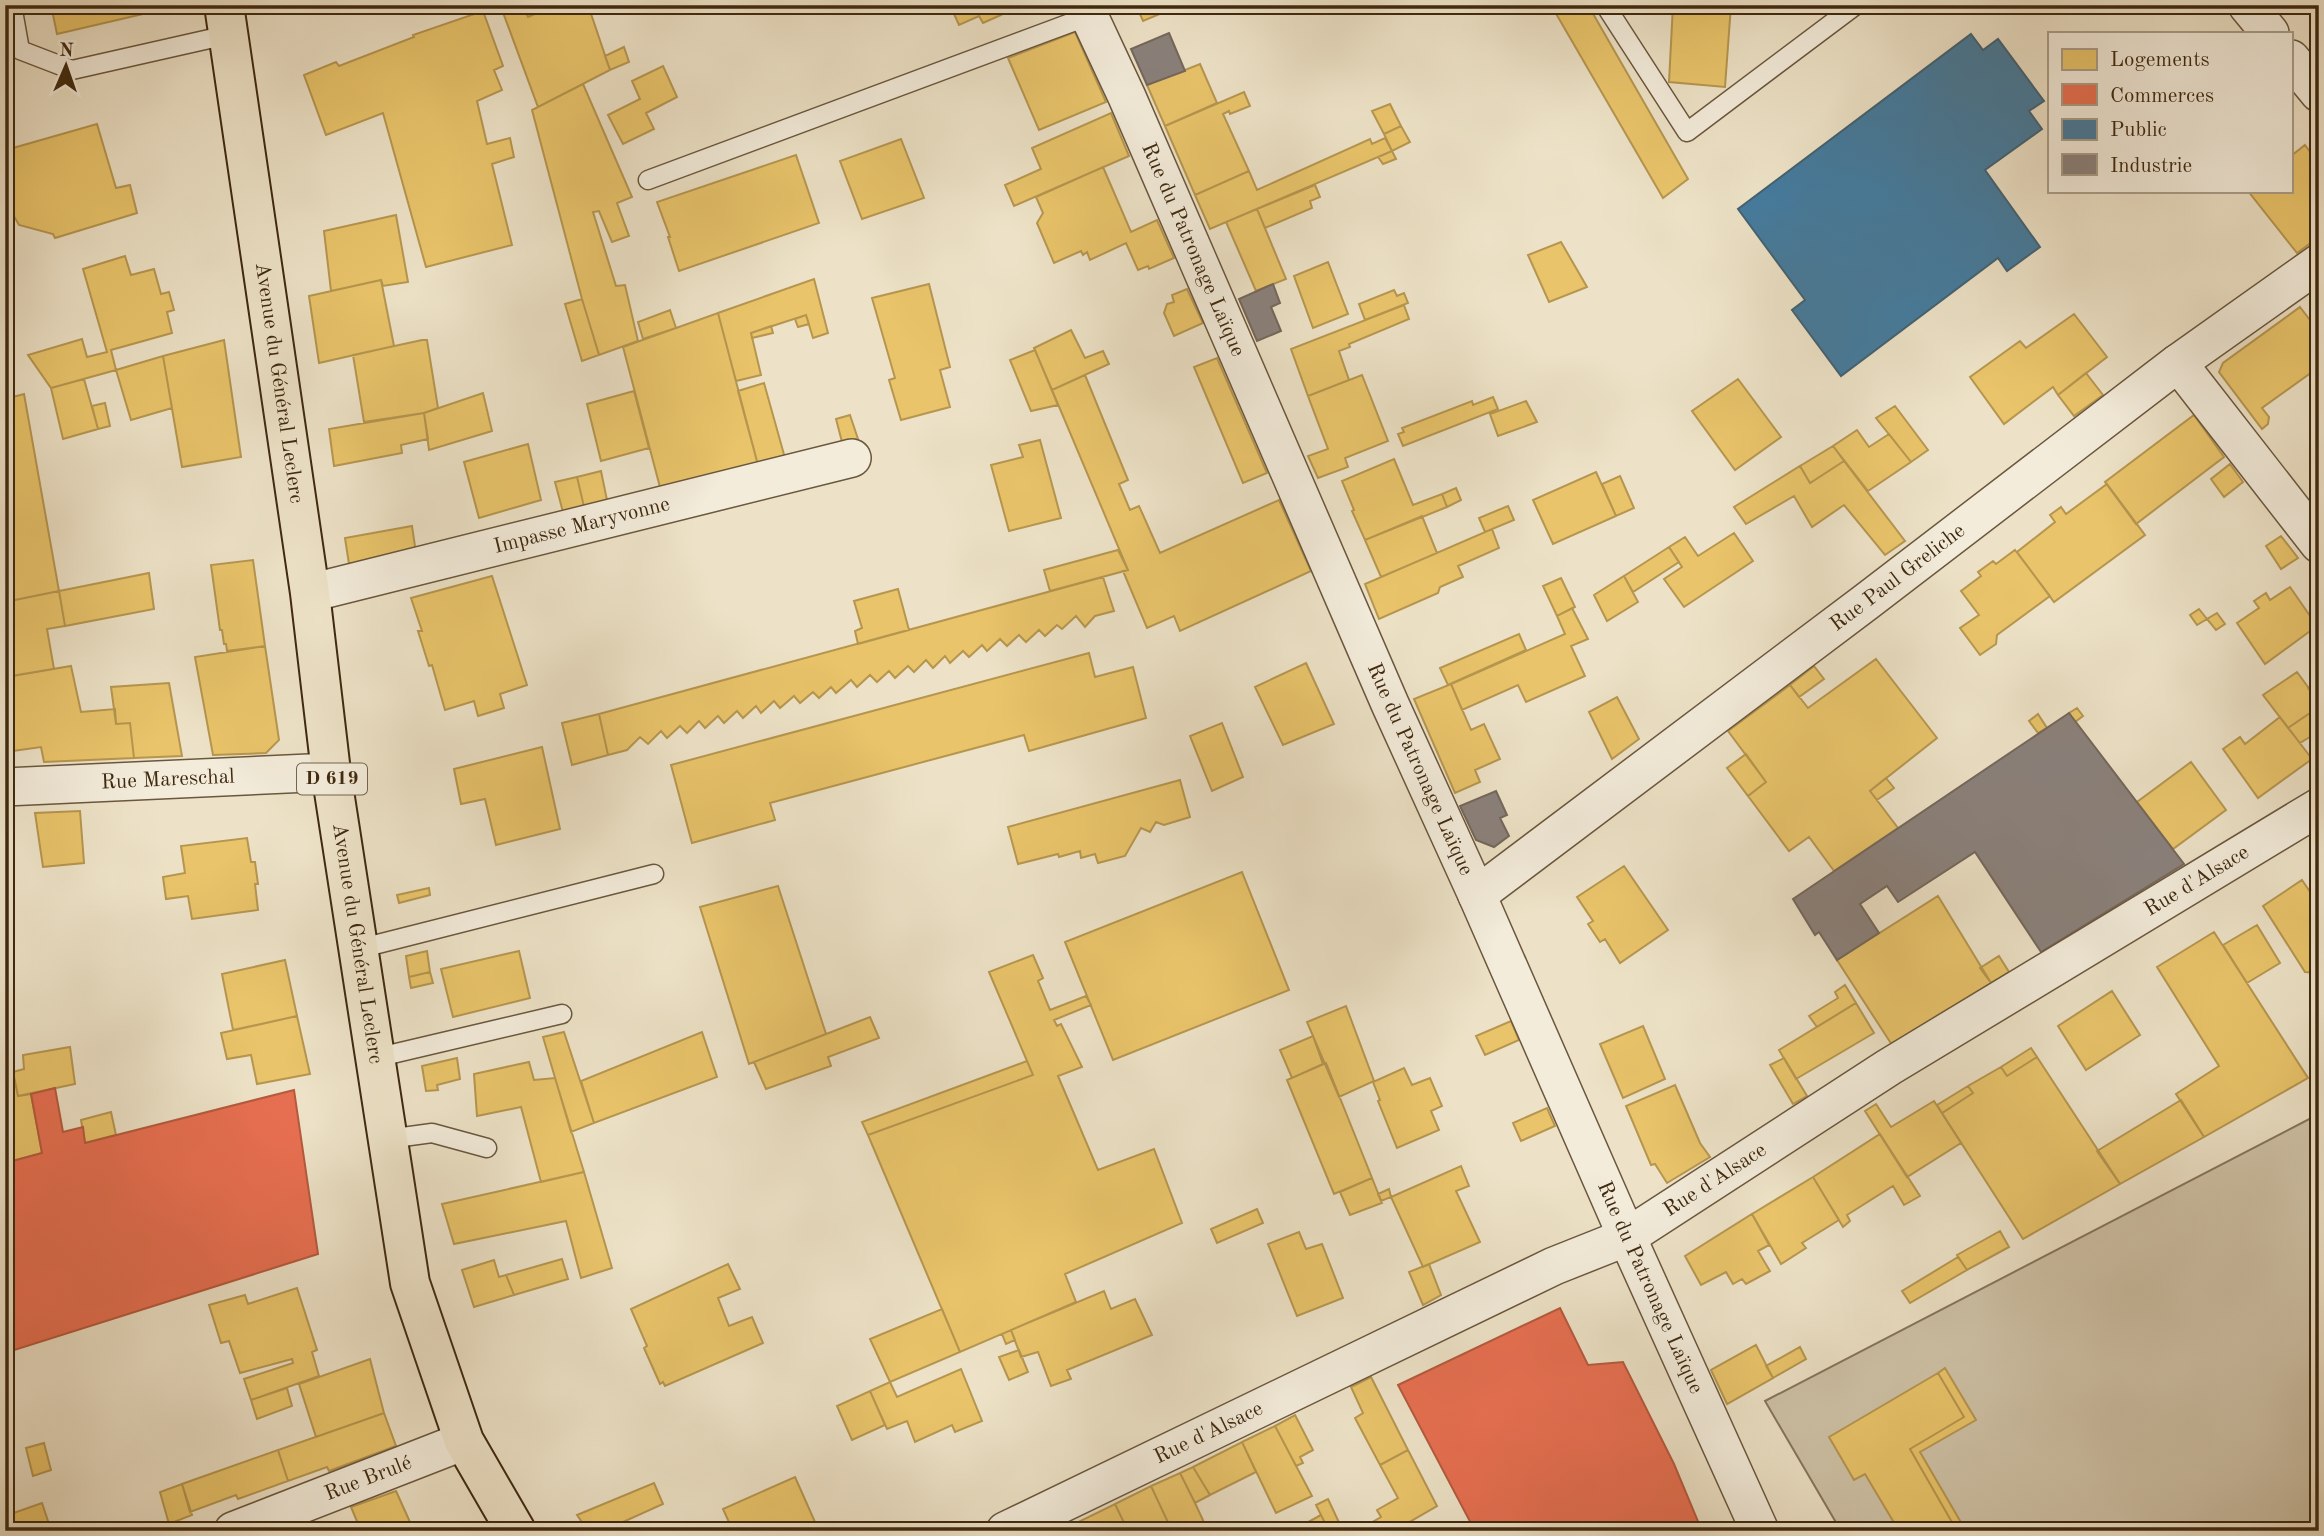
<svg xmlns="http://www.w3.org/2000/svg" width="2324" height="1536" viewBox="0 0 2324 1536" font-family="'Old Standard TT',serif">
  <rect width="100%" height="100%" fill="#ede2c7"/>
  <filter id="stains"><feTurbulence type="fractalNoise" baseFrequency=".00286" numOctaves="4"/><feColorMatrix values="0 0 0 0 .2 0 0 0 0 .09 0 0 0 0 .02 0 0 0 .5 -.17"/></filter>
  <radialGradient id="worn" r=".72"><stop offset=".6" stop-color="#630" stop-opacity="0"/><stop offset="1" stop-color="#630" stop-opacity=".3"/></radialGradient>
  <!-- green -->
  <path fill="#cfc3a8" stroke="#87765c" stroke-width="2" d="M2319 1114V1531H1841L1765 1401Z"/>
  <!-- homes -->
  <path fill="#e9c46a" stroke="#b6964f" stroke-width="2" d="M51 5H141L143 14 57 34Z
    M506 5H523L528 17 556 5H588L610 70 538 107 501 7Z
    M950 5H1004L997 8 1001 15 983 23 979 16 959 25Z
    M1136 5H1181L1143 21Z
    M1316 5H1338L1321 14Z
    M1551 5H1588L1688 179 1663 198Z
    M1673 5H1731L1725 87 1669 82Z
    M483 11 503 66 494 70 502 90 477 101 487 144 510 138 514 157 492 164 512 245 426 267 383 113 326 135 304 75 336 62 339 66 414 37 413 35Z
    M1075 32 1106 102 1039 130 1008 58Z
    M624 47 629 62 610 70 605 56Z
    M1200 64 1217 103 1165 126 1147 85Z
    M663 66 677 97 646 113 654 129 623 144 608 115 640 99 632 81Z
    M583 84 632 197 617 203 629 236 612 242 599 211 593 212 616 286 625 285 638 341 599 355 582 299 532 110Z
    M1244 92 1250 106 1230 114 1229 111 1223 114 1249 171 1195 195 1165 126Z
    M1390 104 1401 126 1384 134 1372 111Z
    M1111 113 1129 156 1014 206 1005 185 1041 169 1032 148Z
    M97 124 116 188 130 185 137 213 55 238 53 234 19 225 8 206 7 192 12 174 6 150Z
    M1401 126 1410 142 1392 151 1384 134Z
    M1385 138 1392 151 1210 229 1195 195 1249 171 1257 190 1370 139 1372 144Z
    M901 139 924 198 862 219 840 161Z
    M2305 145 2319 164V215L2312 219 2319 228V237L2297 253 2248 191H2291V156Z
    M1392 151 1396 159 1383 164 1378 157Z
    M796 155 819 223 679 271 668 237H670L657 202Z
    M1103 167 1131 232 1157 220 1174 258 1149 269 1148 266 1138 270 1126 243 1090 260 1087 252 1083 255 1081 251 1054 263 1037 223 1043 213 1036 197Z
    M1315 185 1320 197 1310 201 1312 208 1265 228 1257 209Z
    M1257 209 1286 279 1256 291 1226 222Z
    M396 215 408 282 383 286 381 280 331 291 324 231Z
    M1561 242 1587 287 1549 302 1528 255Z
    M125 256 131 275 154 269 161 294 169 292 174 310 167 312 172 333 111 350 116 370 51 388 28 355 82 339 87 357 107 352 83 269Z
    M1328 262 1348 314 1313 328 1294 276Z
    M814 279 828 333 813 338 806 315 751 333 761 375 736 381 718 313Z
    M381 280 394 346 319 363 309 296Z
    M929 284 950 367 940 370 950 407 901 420 889 380 895 378 872 298Z
    M1187 289 1203 323 1174 336 1164 313 1167 304 1174 302 1172 295Z
    M1394 290 1397 296 1404 293 1408 303 1365 320 1359 304Z
    M582 299 599 355 582 361 565 304Z
    M1404 305 1409 319 1349 344 1350 347 1339 351 1349 380 1308 396 1291 349Z
    M2300 307 2319 332V367L2262 408 2269 417 2268 424 2262 429 2219 372 2223 363Z
    M670 310 676 328 643 339 638 322Z
    M718 313 758 465 661 491 623 347Z
    M2074 314 2107 357 2058 395 2053 387 2004 424 1970 377 2020 341 2026 348Z
    M806 315 809 324 798 327 795 319Z
    M771 326 773 333 752 338 751 333Z
    M1071 330 1085 358 1103 351 1109 364 1052 390 1034 348Z
    M224 340 241 457 182 467 163 356Z
    M422 340H427L438 408 424 413 364 422 353 355Z
    M1035 350 1058 405 1031 411 1010 360Z
    M163 356 172 408 131 420 116 370Z
    M1217 358 1267 473 1243 483 1194 367Z
    M2086 373 2103 395 2074 416 2058 395Z
    M1085 375 1128 480 1119 484 1130 510 1139 506 1160 553 1279 500 1311 571 1180 631 1174 616 1147 628 1123 571 1128 570 1052 390Z
    M1362 375 1388 441 1345 458 1348 467 1318 478 1308 456 1328 449 1308 396Z
    M84 379 98 429 63 439 51 388Z
    M1738 379 1781 437 1735 470 1692 411Z
    M764 383 785 458 758 465 738 391Z
    M634 391 649 448 601 461 587 404Z
    M483 393 492 431 429 450 424 413Z
    M24 394 59 591 5 602V399Z
    M1493 397 1498 409 1403 446 1398 434 1404 432 1402 428 1472 401 1473 405Z
    M1526 401 1537 422 1498 436 1490 414Z
    M105 403 110 426 98 429 92 406Z
    M1895 406 1928 450 1911 462 1876 418Z
    M424 413 428 439 401 445 402 453 334 466 329 429Z
    M850 415 858 439 842 442 836 419Z
    M2194 415 2224 457 2136 524 2105 482Z
    M1857 430 1869 447 1889 434 1911 462 1868 491 1833 446Z
    M1040 440 1061 518 1009 531 991 465 1023 457 1019 445Z
    M528 444 541 500 479 518 464 462Z
    M1833 446 1844 461 1810 483 1800 466Z
    M1394 459 1413 505 1442 494 1447 507 1365 540 1352 511 1354 510 1342 481Z
    M1844 461 1905 541 1885 555 1844 505 1812 527 1794 496 1746 524 1734 507 1800 466 1810 483Z
    M2230 464 2243 482 2224 497 2211 479Z
    M601 471 608 505 585 511 577 477Z
    M1596 472 1616 516 1553 544 1533 500Z
    M1620 476 1634 508 1616 516 1602 484Z
    M577 477 585 511 564 516 555 482Z
    M2107 484 2145 535 2054 602 2017 552 2055 522 2050 515 2061 507 2066 514Z
    M1456 488 1461 500 1447 507 1442 494Z
    M1508 506 1514 520 1485 532 1479 518Z
    M1422 516 1437 553 1381 577 1365 540Z
    M412 526 416 553 349 564 345 538Z
    M1492 529 1499 548 1458 566 1463 577 1440 587 1438 593 1379 619 1365 584Z
    M1734 533 1753 561 1684 607 1664 579 1682 567 1669 547 1685 537 1698 556Z
    M2281 536 2298 558 2281 569 2266 546Z
    M1669 547 1679 562 1633 592 1624 576Z
    M1118 550 1128 570 1050 591 1044 570Z
    M2015 550 2050 596 1997 635 1996 644 1980 655 1960 628 1979 615 1961 591 1981 576 1978 572 1993 561 1996 564Z
    M253 560 265 646 227 651 226 644H224L222 630H220L211 565Z
    M149 573 154 609 65 626 59 591Z
    M492 576 527 685 500 694 504 708 478 716 474 701 445 710 432 665 429 666 418 631H422L411 598Z
    M1624 576 1638 602 1607 621 1594 595Z
    M1103 577 1114 611 1095 616 1085 627 1076 616 1062 629 1057 625 1045 636 1039 630 1026 642 1019 635 1007 646 1000 639 987 651 982 645 969 657 963 651 950 663 945 656 933 668 926 660 914 672 908 666 895 678 889 671 877 682 870 675 857 687 851 680 836 693 831 687 819 698 813 692 800 703 794 696 780 708 774 701 761 713 756 706 743 718 737 711 724 723 718 716 705 728 699 721 687 733 680 726 667 738 661 731 648 744 640 737 627 750 608 755 599 714Z
    M1561 578 1575 607 1557 616 1543 586Z
    M2290 587 2317 626 2265 664 2237 623 2259 608 2254 601 2266 593 2270 600Z
    M898 589 909 630 858 644 855 631 862 628 854 601Z
    M59 591 65 626 47 629 54 669 12 676 5 640V602Z
    M1572 608 1588 639 1571 646 1585 676 1526 702 1518 685 1462 710 1451 684 1565 634 1557 616Z
    M2199 609 2207 619 2197 625 2190 615Z
    M2217 613 2225 624 2216 630 2207 619Z
    M1519 634 1526 650 1448 685 1440 668Z
    M265 646 279 740 266 753 213 755 195 657Z
    M1089 653 1095 677 1133 667 1146 718 1029 751 1024 735 770 803 775 820 692 843 671 765Z
    M1876 659 1937 738 1870 791 1898 828 1834 871 1809 837 1789 851 1748 796 1766 782 1728 731 1790 685 1808 708Z
    M1306 663 1334 724 1283 745 1255 687Z
    M71 666 81 712 115 709 116 724 130 723 134 758 44 762 41 747 5 752V677Z
    M1814 666 1824 679 1799 697 1790 685Z
    M2297 672 2319 702V707L2288 728 2263 695Z
    M2319 680V702L2308 688Z
    M169 683 182 756 134 758 130 723 116 724 111 687Z
    M1451 684 1471 730 1484 724 1500 759 1475 770 1480 782 1455 793 1414 699Z
    M1617 697 1639 739 1612 759 1589 712Z
    M2319 707V725L2310 731 2313 735 2300 743 2288 728Z
    M2077 708 2083 716 2075 722 2069 713Z
    M599 714 608 755 572 765 562 723Z
    M2038 714 2047 728 2038 733 2029 721Z
    M2280 717 2312 759 2258 798 2223 749 2240 737 2245 744Z
    M1222 723 1243 777 1212 791 1190 736Z
    M542 747 560 829 496 845 485 799 461 804 454 769Z
    M1746 754 1766 782 1748 796 1727 768Z
    M2191 762 2226 810 2173 849 2137 802Z
    M1886 778 1894 788 1877 800 1870 791Z
    M1180 780 1190 817 1164 825 1156 822 1150 832 1141 828 1125 856 1098 863 1095 854 1081 858 1080 851 1059 857 1058 854 1018 864 1008 827Z
    M80 811 84 863 43 867 35 813Z
    M247 838 251 862H255L258 884H255L258 910 192 919 188 896 166 899 163 877 185 873 181 846Z
    M1624 866 1668 930 1620 963 1605 939 1600 942 1588 924 1593 921 1577 897Z
    M1242 872 1289 990 1113 1060 1065 942Z
    M2302 880 2319 905V971L2316 973 2305 972 2263 906Z
    M778 886 826 1034 749 1064 700 907Z
    M429 888 430 895 399 903 397 895Z
    M1938 896 1991 983 1892 1045 1837 960Z
    M2257 925 2280 963 2247 983 2223 945Z
    M2214 932 2308 1078 2204 1137 2176 1094 2219 1066 2157 967Z
    M427 951 430 972 409 977 406 956Z
    M519 951 530 998 453 1017 441 969Z
    M1033 955 1043 978 1038 981 1050 1010 1086 996 1091 1005 1054 1020 1057 1026 1061 1024 1082 1067 1058 1076 1098 1170 1154 1149 1182 1223 1065 1274 1076 1302 960 1352 868 1135 1033 1075 989 972Z
    M1999 956 2009 972 1991 983 1980 968Z
    M285 960 297 1016 233 1030 222 974Z
    M430 972 433 983 411 988 409 977Z
    M1845 985 1856 1003 1817 1027 1809 1016 1838 998 1835 992Z
    M2112 991 2140 1035 2086 1070 2058 1026Z
    M1856 1003 1874 1033 1796 1079 1779 1050Z
    M1346 1006 1374 1081 1339 1097 1307 1022Z
    M297 1016 310 1074 257 1084 251 1055 227 1059 221 1033Z
    M870 1017 879 1038 828 1057 831 1066 766 1089 754 1062Z
    M1511 1021 1519 1040 1485 1055 1476 1036Z
    M1643 1026 1665 1079 1623 1098 1600 1044Z
    M564 1032 594 1123 571 1132 543 1037Z
    M702 1032 717 1077 594 1123 581 1081Z
    M1313 1036 1323 1064 1292 1078 1280 1050Z
    M70 1047 75 1084 18 1096 13 1072 24 1069 23 1055Z
    M2031 1048 2037 1057 2007 1076 2001 1067Z
    M2037 1057 2120 1184 2023 1239 1942 1113 1973 1093 1968 1086 2001 1067 2007 1076Z
    M457 1058 460 1079 437 1085 438 1090 426 1091 422 1066Z
    M1784 1058 1807 1096 1793 1104 1770 1065Z
    M1027 1061 1033 1075 868 1135 862 1122Z
    M529 1062 534 1080 555 1078 584 1172 541 1182 521 1107 477 1116 474 1074Z
    M1326 1063 1372 1178 1334 1194 1287 1080Z
    M1404 1068 1412 1085 1430 1078 1442 1106 1431 1111 1439 1130 1397 1148 1378 1101 1380 1100 1373 1082Z
    M15 1081 18 1096 31 1094 42 1153 5 1163V1084Z
    M1675 1085 1700 1143 1710 1157 1667 1183 1655 1164 1651 1165 1626 1106Z
    M1968 1086 1973 1093 1942 1113 1937 1105Z
    M2181 1100 2204 1137 2120 1184 2097 1151Z
    M1934 1101 1961 1143 1907 1177 1865 1111 1876 1104 1891 1127Z
    M1547 1108 1555 1126 1521 1141 1513 1123Z
    M111 1112 116 1135 85 1143 81 1120Z
    M1880 1134 1920 1196 1904 1205 1893 1186 1847 1215 1850 1221 1843 1227 1813 1177Z
    M1461 1166 1469 1186 1456 1191 1480 1242 1423 1267 1391 1197Z
    M584 1172 612 1268 581 1278 566 1221 454 1244 442 1204Z
    M1813 1177 1839 1220 1802 1243 1806 1248 1781 1264 1752 1214Z
    M1372 1178 1382 1203 1350 1215 1340 1192Z
    M1389 1189 1391 1197 1381 1201 1378 1194Z
    M1257 1209 1263 1223 1217 1243 1211 1229Z
    M1752 1214 1769 1245 1758 1251 1770 1271 1746 1284 1742 1279 1733 1284 1726 1272 1701 1285 1685 1256Z
    M2000 1231 2009 1247 1967 1270 1957 1255Z
    M1299 1232 1306 1249 1322 1244 1343 1298 1297 1316 1268 1244Z
    M1958 1257 1967 1270 1910 1303 1902 1291Z
    M562 1259 568 1279 514 1295 506 1275Z
    M494 1260 499 1277 506 1275 514 1295 474 1307 462 1270Z
    M728 1264 740 1289 718 1298 729 1326 752 1317 763 1343 665 1386 663 1382 660 1384 644 1348 647 1346 631 1309Z
    M1429 1264 1441 1295 1423 1305 1409 1272Z
    M297 1288 317 1350 312 1352 319 1376 251 1400 244 1379 293 1363 292 1359 240 1373 229 1341 221 1343 209 1305 245 1295 248 1304Z
    M1104 1291 1111 1309 1135 1299 1152 1335 1067 1370 1071 1379 1051 1386 1038 1352 1021 1357 1011 1330Z
    M942 1309 960 1352 890 1382 870 1339Z
    M1011 1330 1015 1340 1006 1344 1002 1334Z
    M1756 1345 1773 1378 1727 1404 1711 1370Z
    M1800 1347 1806 1359 1773 1378 1766 1366Z
    M1019 1350 1028 1372 1009 1380 999 1357Z
    M370 1359 384 1413 316 1437 299 1384Z
    M1945 1368 1976 1420 1920 1452 1966 1531H1957L1910 1449 1964 1417 1938 1373Z
    M961 1369 982 1421 955 1432 952 1425 915 1442 907 1421 887 1429 870 1391 890 1382 897 1397Z
    M1938 1373 1964 1417 1910 1449 1957 1531H1899L1865 1474 1854 1480 1829 1437Z
    M1371 1377 1408 1450 1380 1465 1355 1418 1363 1413 1351 1387Z
    M287 1388 292 1406 257 1419 251 1400Z
    M870 1391 885 1425 852 1440 837 1406Z
    M384 1413 396 1446 329 1471 327 1467 288 1481 278 1450Z
    M1295 1415 1313 1450 1300 1457 1303 1463 1296 1466 1275 1426Z
    M1275 1426 1312 1496 1276 1513 1242 1442Z
    M1242 1442 1256 1472 1210 1495 1193 1467Z
    M44 1443 51 1470 33 1476 26 1448Z
    M278 1450 288 1481 238 1499 236 1495 190 1512 182 1484Z
    M1408 1450 1437 1506 1394 1531H1357L1381 1517 1377 1510 1398 1498 1380 1465Z
    M1193 1467 1210 1495 1195 1503 1180 1473Z
    M1180 1473 1195 1503 1208 1531H1172L1151 1486Z
    M795 1477 819 1531H733L723 1509Z
    M654 1483 663 1504 603 1531H588L577 1515Z
    M182 1484 192 1515 169 1524 160 1492Z
    M1151 1486 1172 1531H1128L1115 1504Z
    M396 1491 414 1531H361L351 1507Z
    M1328 1499 1343 1531H1329L1316 1505Z
    M42 1503 51 1530 5 1531V1516Z
    M1115 1504 1128 1531H1060Z
    M1321 1515 1329 1531H1303L1301 1526Z"/>
  <!-- shops -->
  <path fill="#e76f51" stroke="#b55a3d" stroke-width="2" d="M55 1088 63 1132 83 1127 85 1143 294 1090 318 1254 5 1353V1163L42 1153 31 1094Z
    M1560 1308 1588 1365 1623 1362 1674 1464 1702 1531H1472L1474 1529 1398 1385Z"/>
  <!-- public -->
  <path fill="#457b9d" stroke="#436272" stroke-width="2" d="M1971 34 1983 50 1998 39 2044 101 2029 111 2042 129 1985 170 2040 247 2007 271 1998 258 1841 376 1792 310 1805 300 1738 209Z"/>
  <!-- industry -->
  <path fill="#8a817c" stroke="#74675b" stroke-width="2" d="M1169 33 1185 71 1147 85 1131 49Z
    M1273 284 1280 303 1271 307 1281 331 1257 341 1239 299Z
    M2069 713 2184 864 2041 952 1975 852 1898 902 1887 886 1860 904 1879 933 1837 960 1819 932 1815 935 1793 899Z
    M1496 791 1507 815 1500 818 1509 836 1494 847 1476 840 1460 806Z"/>
  <g fill="none" stroke-linecap="round" stroke-linejoin="round">
    <defs>
      <path id="lane" d="M12 5 20 50 72 70 227 35
        M1605 5 1687 132 1856 5
        M648 180 1089 16
        M358 949 654 874
        M375 1058 562 1014
        M388 1139 432 1133 487 1148"/>
      <g id="street">
        <path id="s1" d="M1084 5 1127 97 1390 704 1477 895 1627 1237 1760 1531"/>
        <path d="M2247 5 2270 33"/>
        <path d="M2291 59 2319 93"/>
        <path d="M2178 363 2319 544"/>
        <path id="s2" d="M310 593 852 458"/>
        <path id="s3" d="M5 787 331 772"/>
        <path id="s4" d="M1477 895 1866 602 2178 363 2319 263"/>
        <path id="s5" d="M233 1531 464 1441"/>
        <path id="s6" d="M1005 1531 1554 1266 1627 1237 1889 1067 2319 807"/>
      </g>
      <g id="primary">
        <path id="s7" d="M224 5 310 593 331 772 410 1283 464 1441 516 1531"/>
      </g>
    </defs>
    <!-- lane casing -->
    <use href="#lane" stroke="#6a573d" stroke-width="21"/>
    <!-- street casing -->
    <use href="#street" stroke="#6a573d" stroke-width="40"/>
    <!-- primary casing -->
    <use href="#primary" stroke="#3f290f" stroke-width="42"/>
    <!-- lane -->
    <use href="#lane" stroke="#f3ecdb" stroke-width="18"/>
    <!-- street -->
    <use href="#street" stroke="#f3ecdb" stroke-width="37"/>
    <!-- primary -->
    <use href="#primary" stroke="#ede2c7" stroke-width="38"/>
  </g>
  <g text-anchor="middle" dominant-baseline="central" stroke-width="7" stroke-linejoin="round" paint-order="stroke">
    <!-- shield labels -->
    <rect fill="#f3ecdb" stroke="#75644c" stroke-width="2" x="297" y="763.5" width="70" height="31" rx="5"/>
    <g font-size="19" font-weight="bold" fill="#3f290f">
      <text x="332" y="779">D 619</text>
    </g>
    <!-- street labels -->
    <g font-size="21" fill="#3f290f" stroke="#f3ecdb">
      <text stroke="none"><textPath href="#s1" startOffset="268">Rue du Patronage Laïque</textPath></text>
      <text stroke="none"><textPath href="#s7" startOffset="382">Avenue du Général Leclerc</textPath></text>
      <text stroke="none"><textPath href="#s2" startOffset="280">Impasse Maryvonne</textPath></text>
      <text stroke="none"><textPath href="#s4" startOffset="527">Rue Paul Greliche</textPath></text>
      <text stroke="none"><textPath href="#s1" startOffset="835">Rue du Patronage Laïque</textPath></text>
      <text stroke="none"><textPath href="#s3" startOffset="163">Rue Mareschal</textPath></text>
      <text stroke="none"><textPath href="#s6" startOffset="1360">Rue d'Alsace</textPath></text>
      <text stroke="none"><textPath href="#s7" startOffset="948">Avenue du Général Leclerc</textPath></text>
      <text stroke="none"><textPath href="#s6" startOffset="793">Rue d'Alsace</textPath></text>
      <text stroke="none"><textPath href="#s1" startOffset="1402">Rue du Patronage Laïque</textPath></text>
      <text stroke="none"><textPath href="#s6" startOffset="226">Rue d'Alsace</textPath></text>
      <text stroke="none"><textPath href="#s5" startOffset="145">Rue Brulé</textPath></text>
    </g>
  </g>
  <!-- margin -->
  <rect width="2324" height="1536" fill="none" stroke="#ede2c7" stroke-width="28"/>
  <rect x="7" y="7" width="2310" height="1522" fill="none" stroke="#3f290f" stroke-width="3.5"/>
  <rect x="14" y="14" width="2296" height="1508" fill="none" stroke="#3f290f" stroke-width="2"/>
  <!-- legend -->
  <rect x="2048" y="32" width="245" height="161" fill="#f3ecdb" stroke="#ab9e89" stroke-width="2"/>
  <rect x="2062" y="49" width="35" height="21" fill="#e9c46a" stroke="#ab9e89" stroke-width="2"/>
  <text x="2110" y="66" font-size="21" fill="#3f290f">Logements</text>
  <rect x="2062" y="84" width="35" height="21" fill="#e76f51" stroke="#ab9e89" stroke-width="2"/>
  <text x="2110" y="102" font-size="21" fill="#3f290f">Commerces</text>
  <rect x="2062" y="119" width="35" height="21" fill="#457b9d" stroke="#ab9e89" stroke-width="2"/>
  <text x="2110" y="136" font-size="21" fill="#3f290f">Public</text>
  <rect x="2062" y="154" width="35" height="21" fill="#8a817c" stroke="#ab9e89" stroke-width="2"/>
  <text x="2110" y="172" font-size="21" fill="#3f290f">Industrie</text>
  <!-- north arrow -->
  <g transform="translate(66 66) rotate(2)" stroke="#f3ecdb" stroke-width="5" paint-order="stroke">
  <path d="M0-5L12 26L0 18L-12 26Z" fill="#3f290f"/>
  <text y="-10" font-size="19" font-weight="bold" text-anchor="middle" fill="#3f290f">N</text>
  </g>
  <rect width="100%" height="100%" filter="url(#stains)"/>
  <rect width="100%" height="100%" fill="url(#worn)"/>
</svg>
